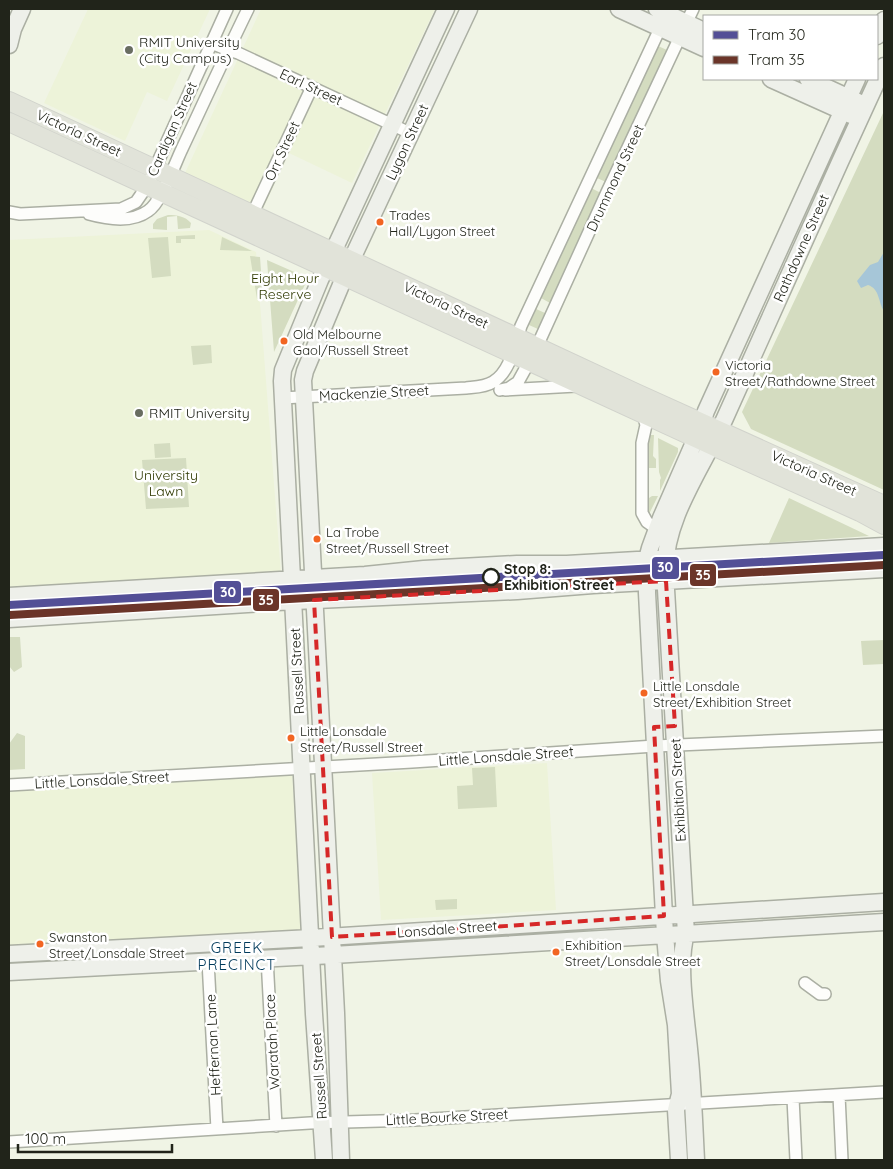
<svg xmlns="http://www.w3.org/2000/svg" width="893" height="1169" viewBox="0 0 893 1169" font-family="Quicksand,sans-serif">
  <rect width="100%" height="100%" fill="#f0f4e5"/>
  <!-- built -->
  <path fill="#edf3d9" d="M88 9H210L167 101 147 92 125 141 44 103Z
    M261 9H435L352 183 289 153 263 209 185 173Z
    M209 230 256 252 281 574 9 591V240Z
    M547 763 556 910 381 920 372 773Z
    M292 773 302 932 9 947V788Z"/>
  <!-- green -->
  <path fill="#d4dcc0" d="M658 46 667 50 606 182 597 178Z
    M884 111V490L751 429 742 412Z
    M591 188 601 193 550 303 541 298Z
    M168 215C177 215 185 216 191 223L190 228 178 229 177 216 167 217V230L153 229V224L157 219Z
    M195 235V239H181V243H176V236Z
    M168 237 171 276 152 278 148 238Z
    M222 237 252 251 220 250Z
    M250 256 260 257 263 299H257Z
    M267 260 308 278 274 352Z
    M536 309 545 313 538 329 529 325Z
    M211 345 212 363 193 365 191 346Z
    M646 435H654L653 456 656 459V468H648Z
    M658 438 678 448V452L660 491V480L661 478 659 472Z
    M170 443 171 457 155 458 154 444Z
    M186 458 189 507 146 509 142 460Z
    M652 496H658L647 518 646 500Z
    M789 498 869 536 769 543Z
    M9 637H20L22 667 14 672 9 666Z
    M884 640V664L863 665 861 641Z
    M17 733 25 736V769L9 770V744Z
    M495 767 497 807 458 809 457 786 473 785 472 768Z
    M457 899V909L436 910 435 900Z"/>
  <!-- water -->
  <path fill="#a6c6d8" d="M884 252V311C878 302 880 289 868 285L861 288 857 281 870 265 878 262Z"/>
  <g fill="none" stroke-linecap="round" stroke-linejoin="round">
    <defs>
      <path id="street" d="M211 43 228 50 238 53 410 133
        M9 212 20 214 121 209 136 202 147 186 227 9
        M89 214C107 219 132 223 148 211 161 203 174 166 181 151 203 104 225 56 248 9
        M252 215 312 87
        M500 390 509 388 518 382 534 353 608 190 693 9
        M505 390 576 386
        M282 398 466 388C475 387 485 387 493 382 511 371 515 344 521 326L663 22
        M643 414 646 425 642 443V513L647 522 657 529
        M9 785 412 762 655 746 884 736
        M267 958 276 1126
        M208 961 217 1129
        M805 983 820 994H825
        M839 1095 842 1160
        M793 1098 796 1160
        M9 1142 310 1123 415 1120 884 1092"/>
      <path id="secondary" d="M619 9 704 48
        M657 9 704 31
        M877 36 884 20
        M9 45 13 29 22 9
        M771 79 851 115
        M808 79 858 102
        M9 596 365 575 424 569 517 564H567L884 546
        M9 619 294 601 517 591 593 585 884 569
        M9 954 311 938 884 902
        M9 972 333 955 884 922
        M324 1160 314 1014 282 381 283 370 320 280 446 9
        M341 1160 336 1013 303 380 305 371 351 261 469 9
        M679 1160 676 1110 680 1094 676 1025 669 981 665 935 647 593V559L650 548 661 518 696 438 706 411 857 79
        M696 1160C694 1123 693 1086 689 1049 686 1017 677 963 686 934L665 572C664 518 703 467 725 418 777 301 830 183 884 66"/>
      <path id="primary" d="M9 101 636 393 884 505
        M9 122 726 452 860 512 884 525"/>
    </defs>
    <!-- street casing -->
    <use href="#street" stroke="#abafa3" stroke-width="14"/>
    <!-- secondary casing -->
    <use href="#secondary" stroke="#abafa3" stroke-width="19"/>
    <!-- primary casing -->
    <use href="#primary" stroke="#d1d3cc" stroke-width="20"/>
    <!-- street -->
    <use href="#street" stroke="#fdfdfb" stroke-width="11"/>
    <!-- secondary -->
    <use href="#secondary" stroke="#eef0ea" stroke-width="16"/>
    <!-- primary -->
    <use href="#primary" stroke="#e1e3d9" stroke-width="18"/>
    <defs>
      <path id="tram-1" d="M9 605 884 555"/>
      <path id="tram-2" d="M10 615 884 565"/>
    </defs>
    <!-- tram-1 casing -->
    <use href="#tram-1" stroke="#fff" stroke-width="11"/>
    <!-- tram-2 casing -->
    <use href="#tram-2" stroke="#fff" stroke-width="11"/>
    <!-- tram-1 -->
    <use href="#tram-1" stroke="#534f96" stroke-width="8"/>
    <!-- tram-2 -->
    <use href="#tram-2" stroke="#6b3529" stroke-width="8"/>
  </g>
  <!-- marked area -->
  <path fill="none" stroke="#d62828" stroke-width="4" stroke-dasharray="10 6" stroke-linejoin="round" d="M666 581 675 726 654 727 664 916 332 937 314 600Z"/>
  <!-- markers -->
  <g fill="#696d61" stroke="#fff" stroke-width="2">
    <circle cx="129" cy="50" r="5"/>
    <circle cx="139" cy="413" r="5"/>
  </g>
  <g fill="#f26522" stroke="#fff" stroke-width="2">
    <circle cx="380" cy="222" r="4.5"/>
    <circle cx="284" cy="341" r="4.5"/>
    <circle cx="716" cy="372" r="4.5"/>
    <circle cx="317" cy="539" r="4.5"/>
    <circle cx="644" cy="693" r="4.5"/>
    <circle cx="291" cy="738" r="4.5"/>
    <circle cx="40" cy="944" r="4.5"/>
    <circle cx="556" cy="952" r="4.5"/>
  </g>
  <circle fill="#fff" stroke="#21241a" stroke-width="2.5" cx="491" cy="577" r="8"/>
  <g text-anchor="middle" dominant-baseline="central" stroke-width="5" stroke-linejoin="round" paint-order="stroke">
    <!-- bus labels -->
    <g font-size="13" fill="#21241a" stroke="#fff" text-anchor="start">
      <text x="389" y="215">Trades<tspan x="389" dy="16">Hall/Lygon Street</tspan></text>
      <text x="293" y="334">Old Melbourne<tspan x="293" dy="16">Gaol/Russell Street</tspan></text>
      <text x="725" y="365">Victoria<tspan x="725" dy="16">Street/Rathdowne Street</tspan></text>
      <text x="326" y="532">La Trobe<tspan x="326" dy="16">Street/Russell Street</tspan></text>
      <text x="653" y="686">Little Lonsdale<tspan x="653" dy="16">Street/Exhibition Street</tspan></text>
      <text x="300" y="731">Little Lonsdale<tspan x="300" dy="16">Street/Russell Street</tspan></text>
      <text x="49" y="937">Swanston<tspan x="49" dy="16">Street/Lonsdale Street</tspan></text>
      <text x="565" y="945">Exhibition<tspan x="565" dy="16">Street/Lonsdale Street</tspan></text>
    </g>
    <!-- poi labels -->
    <g font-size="14" fill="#21241a" stroke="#fff" text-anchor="start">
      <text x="139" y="42">RMIT University<tspan x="139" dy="16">(City Campus)</tspan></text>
      <text x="149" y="413">RMIT University</text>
    </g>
    <!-- street labels -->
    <g font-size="14" fill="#21241a" stroke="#fff">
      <text transform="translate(311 87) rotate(25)">Earl Street</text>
      <text transform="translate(172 129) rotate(-66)">Cardigan Street</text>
      <text transform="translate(79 133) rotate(25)">Victoria Street</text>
      <text transform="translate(407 142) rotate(-65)">Lygon Street</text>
      <text transform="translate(282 151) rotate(-65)">Orr Street</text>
      <text transform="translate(615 178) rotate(-65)">Drummond Street</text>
      <text transform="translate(801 248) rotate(-66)">Rathdowne Street</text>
      <text transform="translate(446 305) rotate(25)">Victoria Street</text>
      <text transform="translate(374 393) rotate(-3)">Mackenzie Street</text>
      <text transform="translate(814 473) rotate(24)">Victoria Street</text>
      <text transform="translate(297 671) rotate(-93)">Russell Street</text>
      <text transform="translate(506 756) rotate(-4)">Little Lonsdale Street</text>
      <text transform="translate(102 780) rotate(-3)">Little Lonsdale Street</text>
      <text transform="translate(678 790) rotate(-93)">Exhibition Street</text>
      <text transform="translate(447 929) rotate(-4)">Lonsdale Street</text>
      <text transform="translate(272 1042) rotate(-93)">Waratah Place</text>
      <text transform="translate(213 1045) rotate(-93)">Heffernan Lane</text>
      <text transform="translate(319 1076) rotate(-94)">Russell Street</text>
      <text transform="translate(447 1117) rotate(-3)">Little Bourke Street</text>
    </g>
    <!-- park labels -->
    <g font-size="14" fill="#2f3900" stroke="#fff">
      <text x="285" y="278">Eight Hour<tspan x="285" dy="16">Reserve</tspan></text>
      <text x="166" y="475">University<tspan x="166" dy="16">Lawn</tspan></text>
    </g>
    <!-- stop labels -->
    <g font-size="14" font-weight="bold" fill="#21241a" stroke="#fff" text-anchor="start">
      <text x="504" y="569">Stop 8:<tspan x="504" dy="16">Exhibition Street</tspan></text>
    </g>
    <!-- neighbourhood labels -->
    <g font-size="15" letter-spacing="1" fill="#003a5b" stroke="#fff">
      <text x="237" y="947">GREEK<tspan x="237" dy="17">PRECINCT</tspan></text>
    </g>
  </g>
  <g stroke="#fff" stroke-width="2">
    <rect x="651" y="556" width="29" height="24" rx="5" fill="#534f96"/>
    <rect x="689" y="563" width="28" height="24" rx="5" fill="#6b3529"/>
    <rect x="213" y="580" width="29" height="24" rx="5" fill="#534f96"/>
    <rect x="252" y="588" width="28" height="24" rx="5" fill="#6b3529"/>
  </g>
  <g font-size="14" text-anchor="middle" font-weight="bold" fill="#fff">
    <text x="665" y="572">30</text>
    <text x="703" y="580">35</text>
    <text x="228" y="597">30</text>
    <text x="266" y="605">35</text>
  </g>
  <!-- border -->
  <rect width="893" height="1169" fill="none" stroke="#21241a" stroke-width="20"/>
  <!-- legend -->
  <rect x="703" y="15" width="175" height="65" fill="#ffffff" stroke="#a6a7a3"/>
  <rect x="713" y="31" width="25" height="8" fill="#534f96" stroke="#a6a7a3"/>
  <text x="748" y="40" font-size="15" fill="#21241a">Tram 30</text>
  <rect x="713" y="56" width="25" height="8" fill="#6b3529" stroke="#a6a7a3"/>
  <text x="748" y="65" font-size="15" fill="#21241a">Tram 35</text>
  <!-- scale -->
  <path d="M18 1144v8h154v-8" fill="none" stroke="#21241a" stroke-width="2.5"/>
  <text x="25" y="1144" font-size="15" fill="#21241a" stroke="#ffffff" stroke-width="4" paint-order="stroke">100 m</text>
</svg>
